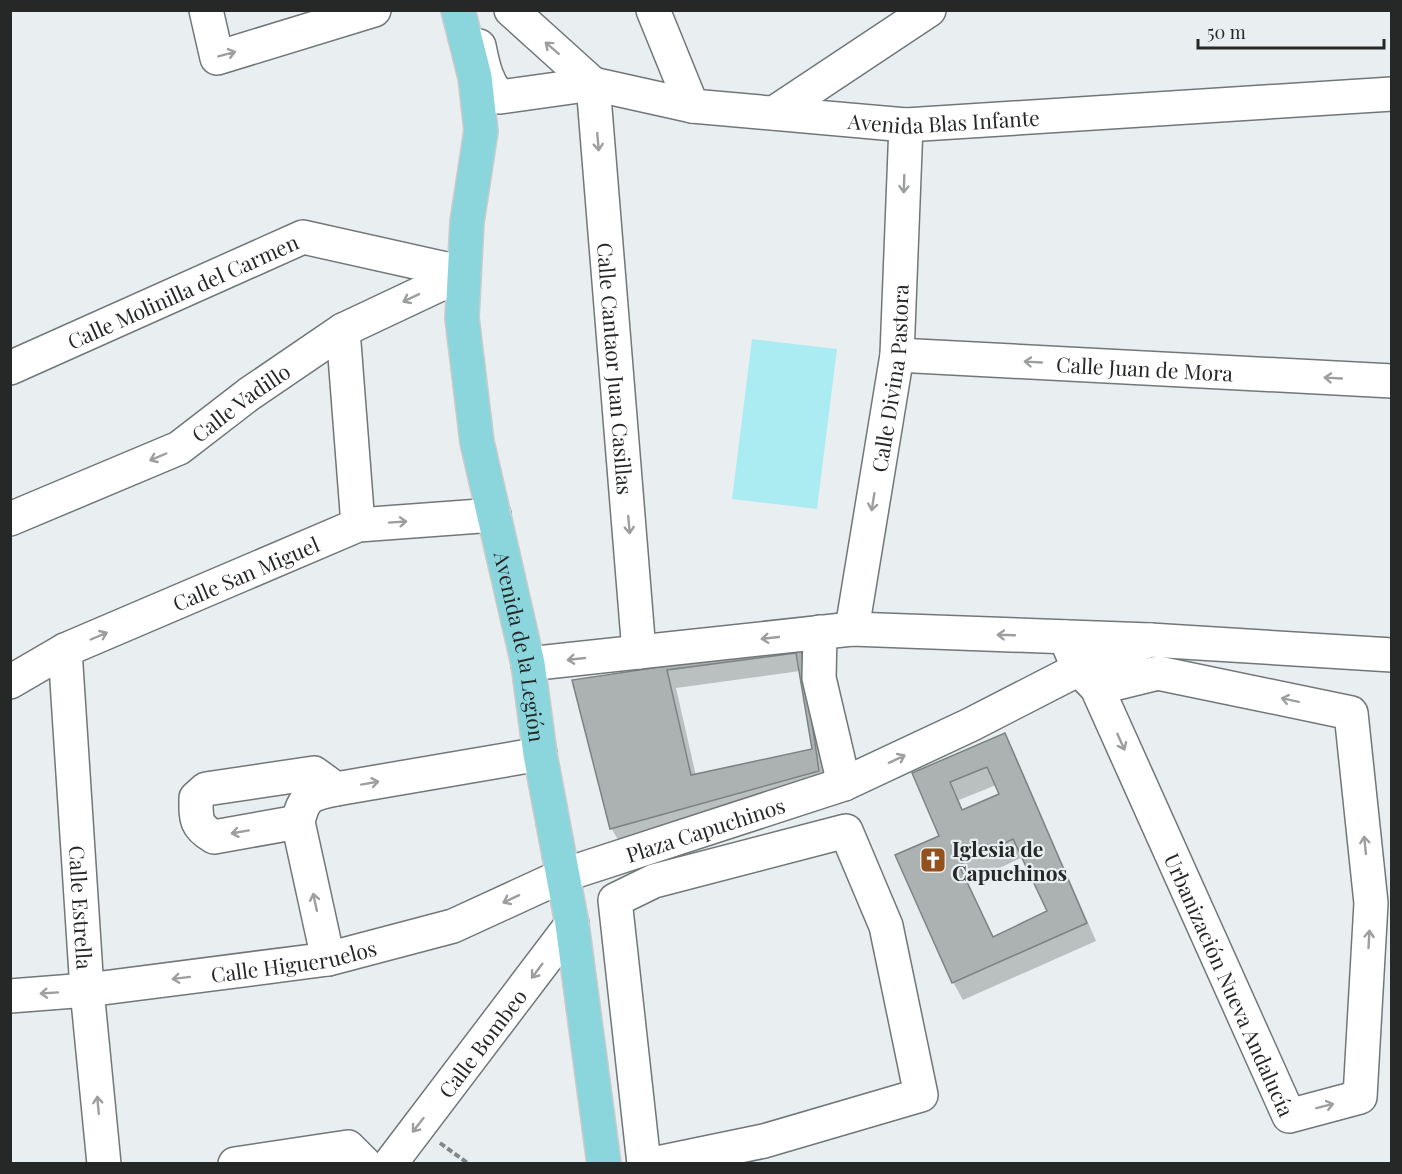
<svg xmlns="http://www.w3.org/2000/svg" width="1402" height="1174" viewBox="0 0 1402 1174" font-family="'Playfair Display',serif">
  <rect width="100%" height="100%" fill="#e9eff0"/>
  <!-- green -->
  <path fill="#abecf3" d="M752 339 837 349 817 509 732 499Z"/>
  <!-- shadow -->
  <path fill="#0003" fill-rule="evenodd" d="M800 648 810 665 828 788 622 846 611 828 574 681ZM800 671 813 750 696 776 676 688Z
    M1004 735 1014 752 1096 941 963 1000 953 982 941 837 914 774ZM996 785 1001 795 963 811 959 800ZM1023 857 1049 912 994 938 968 883Z"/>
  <!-- building -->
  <path fill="#acb2b2" stroke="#7d8383" stroke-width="1.5" fill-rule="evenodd" d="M801 646 819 771 610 829 572 680ZM796 653 812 749 691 775 667 670Z
    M1005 733 1087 923 952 983 895 855 939 836 912 773ZM987 767 999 794 962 810 950 782ZM1013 839 1047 911 993 937 959 865Z"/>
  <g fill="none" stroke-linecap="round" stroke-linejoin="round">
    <defs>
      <g id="minor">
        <path d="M206 10 217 58 374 10"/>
        <path id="s1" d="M511 10 593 84 639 652"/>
        <path d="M653 10 692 106"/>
        <path id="s2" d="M479 46C483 65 486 83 500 97L593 84 692 106 906 125 1392 94"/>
        <path d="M774 113 929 10"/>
        <path d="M343 330 358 525"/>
        <path id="s3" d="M897 355 1392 381"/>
        <path id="s4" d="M10 368 303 237 464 273"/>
        <path id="s5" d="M10 519 179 448 249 394 343 330 464 273"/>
        <path id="s6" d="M852 629 897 355 906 125"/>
        <path d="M820 632 819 678 844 784"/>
        <path id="s7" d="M1065 637 1079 669 1097 688 1289 1116 1360 1097 1371 903 1351 713 1158 673 1097 688"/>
        <path id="s8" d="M65 650 87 990 104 1164"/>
        <path d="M528 664 852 629 1150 640 1392 655"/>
        <path id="s9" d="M10 682 65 650 358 525 494 515"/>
        <path d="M298 822 214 837C195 826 196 819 196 798L206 789 314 773 336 789 540 754"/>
        <path d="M328 959 298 822C304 796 310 794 336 789"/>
        <path id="s10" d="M10 996 87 990 328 959 453 926 564 875 844 784 970 725 1079 669 1150 640"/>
        <path d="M235 1164 348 1147 365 1164"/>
        <path id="s11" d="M390 1164 572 924"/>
        <path d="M644 1164 615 900 654 881 846 831 886 926 921 1095 764 1141 653 1164"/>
      </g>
      <g id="major">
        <path id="s12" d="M458 10 475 77 481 131 467 222 462 318 477 442 528 664 540 754 572 924 604 1164"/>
      </g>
    </defs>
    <!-- minor casing -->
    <use href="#minor" stroke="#717778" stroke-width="36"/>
    <!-- major casing -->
    <use href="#major" stroke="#cbcbcb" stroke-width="36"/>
    <!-- path -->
    <path stroke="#838788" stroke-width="4" stroke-dasharray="6 3" stroke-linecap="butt" d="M440 1143 469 1164"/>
    <!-- minor -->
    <use href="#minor" stroke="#fff" stroke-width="33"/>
    <!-- major -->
    <use href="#major" stroke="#8bd5dc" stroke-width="33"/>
  </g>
  <!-- one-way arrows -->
  <defs><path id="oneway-shaft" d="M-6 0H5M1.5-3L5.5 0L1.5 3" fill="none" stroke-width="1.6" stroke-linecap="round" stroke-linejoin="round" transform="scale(1.5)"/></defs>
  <g stroke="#9d9e9e">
    <use href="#oneway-shaft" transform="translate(552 48) rotate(-139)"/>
    <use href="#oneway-shaft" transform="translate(227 54) rotate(-15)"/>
    <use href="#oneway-shaft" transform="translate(598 142) rotate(85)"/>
    <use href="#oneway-shaft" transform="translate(904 184) rotate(92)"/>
    <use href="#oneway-shaft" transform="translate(411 298) rotate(155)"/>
    <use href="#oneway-shaft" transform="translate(1033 362) rotate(-177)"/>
    <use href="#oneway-shaft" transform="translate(1333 378) rotate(-177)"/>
    <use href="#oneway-shaft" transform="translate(158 457) rotate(157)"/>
    <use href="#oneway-shaft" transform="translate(873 502) rotate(99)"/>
    <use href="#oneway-shaft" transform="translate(398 522) rotate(-4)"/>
    <use href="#oneway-shaft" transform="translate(629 525) rotate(85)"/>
    <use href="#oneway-shaft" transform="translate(1006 635) rotate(-178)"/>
    <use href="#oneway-shaft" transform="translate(99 636) rotate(-23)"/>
    <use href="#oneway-shaft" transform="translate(770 638) rotate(174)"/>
    <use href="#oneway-shaft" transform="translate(576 659) rotate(174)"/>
    <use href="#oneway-shaft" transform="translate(1290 700) rotate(-168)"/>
    <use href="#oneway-shaft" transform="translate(1121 742) rotate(66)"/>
    <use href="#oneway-shaft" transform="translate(897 759) rotate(-25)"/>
    <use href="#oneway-shaft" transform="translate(370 783) rotate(-10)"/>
    <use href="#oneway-shaft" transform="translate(240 832) rotate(170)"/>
    <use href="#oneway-shaft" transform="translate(1365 845) rotate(-96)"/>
    <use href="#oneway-shaft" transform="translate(511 899) rotate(155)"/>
    <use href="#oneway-shaft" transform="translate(315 902) rotate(-102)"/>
    <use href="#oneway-shaft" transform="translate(1369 939) rotate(-87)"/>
    <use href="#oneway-shaft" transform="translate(537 971) rotate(127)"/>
    <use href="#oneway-shaft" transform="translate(181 978) rotate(173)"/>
    <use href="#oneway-shaft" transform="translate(49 993) rotate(176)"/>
    <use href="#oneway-shaft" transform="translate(98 1105) rotate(-95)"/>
    <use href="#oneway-shaft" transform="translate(1325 1106) rotate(-14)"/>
    <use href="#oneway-shaft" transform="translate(418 1125) rotate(128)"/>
  </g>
  <!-- icons -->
  <defs>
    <symbol id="church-square" viewBox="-11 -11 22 22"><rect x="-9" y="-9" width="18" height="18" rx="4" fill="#93511e" stroke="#e9eff0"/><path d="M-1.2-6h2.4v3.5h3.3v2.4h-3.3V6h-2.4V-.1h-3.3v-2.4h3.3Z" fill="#fff"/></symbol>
  </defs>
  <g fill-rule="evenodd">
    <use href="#church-square" x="918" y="845" width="30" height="30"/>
  </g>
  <g text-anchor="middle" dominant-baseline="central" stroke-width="4.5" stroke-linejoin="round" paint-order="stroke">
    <!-- street labels -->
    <g font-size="21" fill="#262828" stroke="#e9eff0">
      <text stroke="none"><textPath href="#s2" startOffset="504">Avenida Blas Infante</textPath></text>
      <text stroke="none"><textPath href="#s4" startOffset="189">Calle Molinilla del Carmen</textPath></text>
      <text stroke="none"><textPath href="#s1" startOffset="396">Calle Cantaor Juan Casillas</textPath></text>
      <text stroke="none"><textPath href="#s3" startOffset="248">Calle Juan de Mora</textPath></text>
      <text stroke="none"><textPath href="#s6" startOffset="254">Calle Divina Pastora</textPath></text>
      <text stroke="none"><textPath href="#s5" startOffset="260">Calle Vadillo</textPath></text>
      <text stroke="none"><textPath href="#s9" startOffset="260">Calle San Miguel</textPath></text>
      <text stroke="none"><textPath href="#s12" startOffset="646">Avenida de la Legión</textPath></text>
      <text stroke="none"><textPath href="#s10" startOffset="720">Plaza Capuchinos</textPath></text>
      <text stroke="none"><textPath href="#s8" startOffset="258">Calle Estrella</textPath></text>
      <text stroke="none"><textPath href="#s10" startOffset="286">Calle Higueruelos</textPath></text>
      <text stroke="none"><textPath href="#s7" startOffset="386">Urbanización Nueva Andalucía</textPath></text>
      <text stroke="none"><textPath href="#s11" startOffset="152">Calle Bombeo</textPath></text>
    </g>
    <!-- poi labels -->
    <g font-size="21" font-weight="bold" fill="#262828" stroke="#e9eff0" text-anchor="start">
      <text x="952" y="848">Iglesia de<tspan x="952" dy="24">Capuchinos</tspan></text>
    </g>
  </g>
  <!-- border -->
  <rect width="1402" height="1174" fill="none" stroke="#262828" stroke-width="24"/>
  <!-- scale -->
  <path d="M1198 39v9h186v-9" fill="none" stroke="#262828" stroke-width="3"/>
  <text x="1207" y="39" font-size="18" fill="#262828" stroke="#e9eff0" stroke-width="4.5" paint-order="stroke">50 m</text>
</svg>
